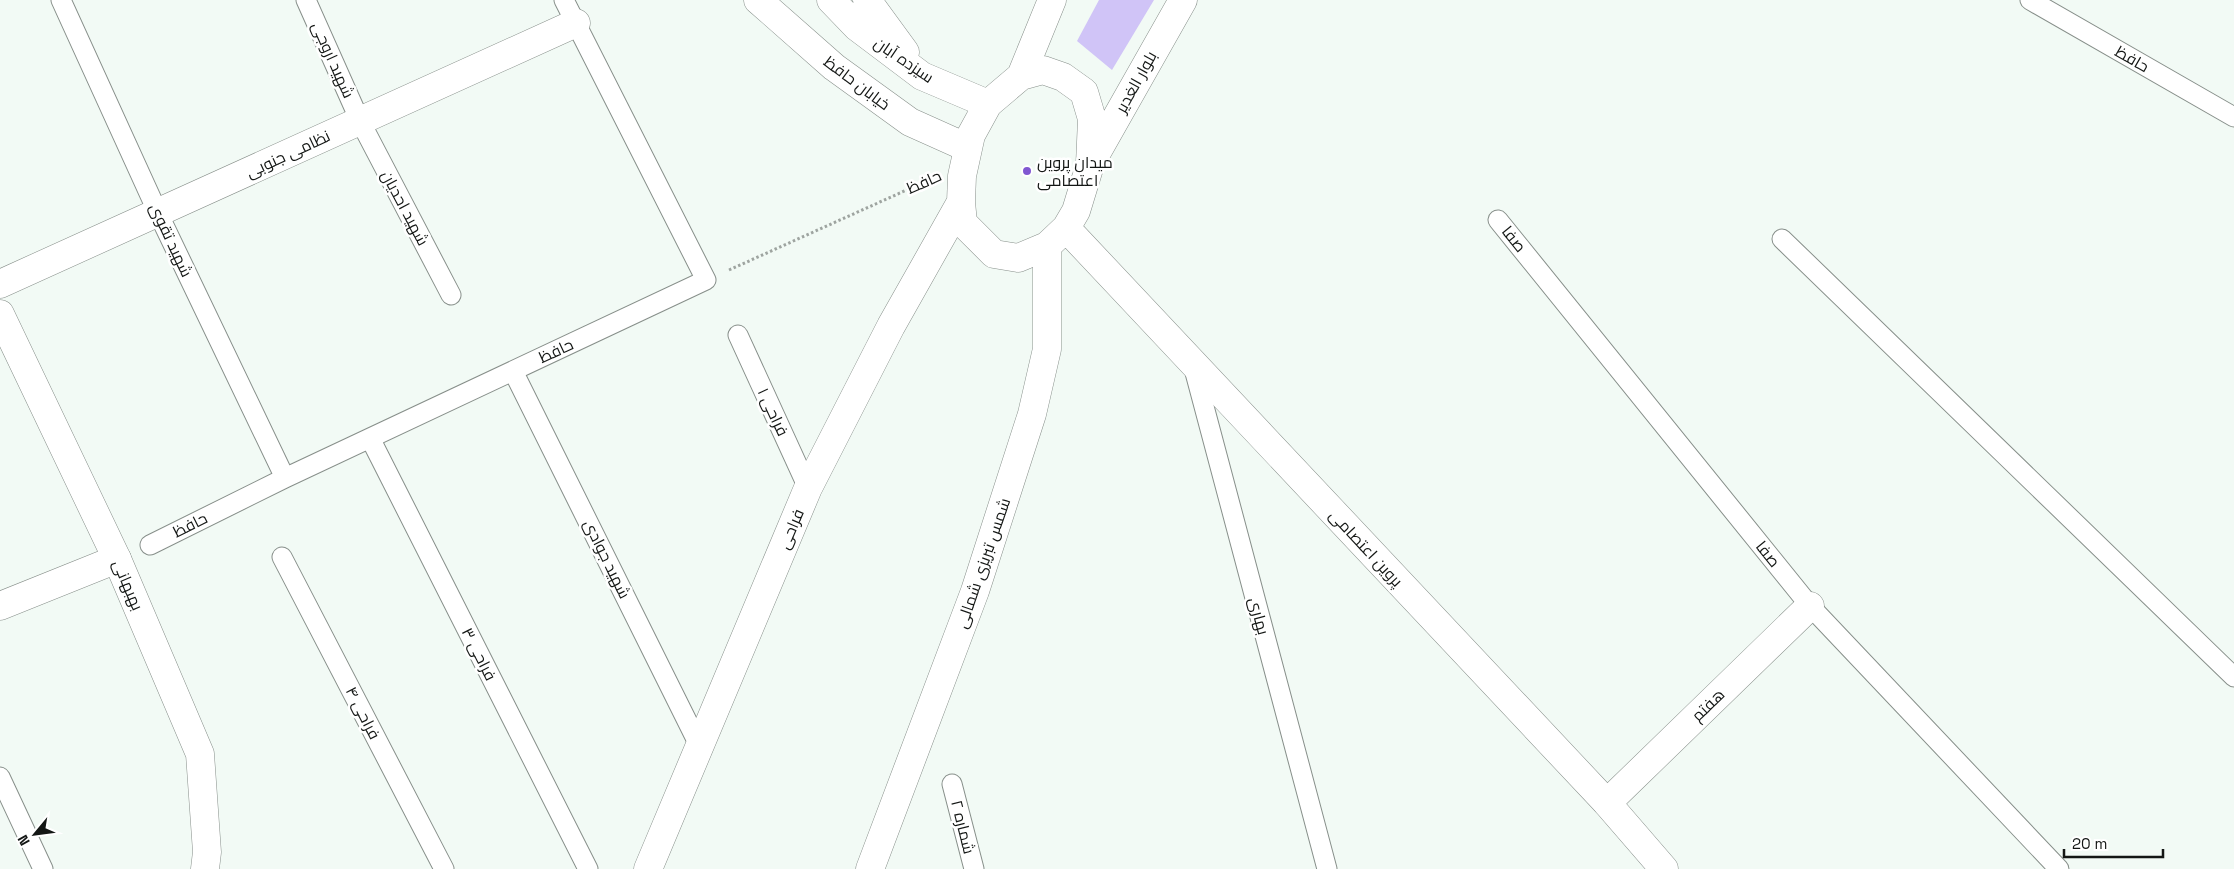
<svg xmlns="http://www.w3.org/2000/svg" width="2234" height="869" viewBox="0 0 2234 869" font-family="'Space Grotesk',Cairo,sans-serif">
  <rect width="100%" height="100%" fill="#f2faf5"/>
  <!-- green -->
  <path fill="#d0c4f7" d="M1099 0H1154L1112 70 1077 41Z"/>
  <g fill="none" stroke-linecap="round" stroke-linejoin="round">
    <defs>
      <path id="lane" d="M61 0 158 213 285 478
        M306 0 360 121 451 295
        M2030 0 2234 117
        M1498 220 1810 606 2059 869
        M1782 239 2234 677
        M738 335 808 488
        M1193 365 1327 869
        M513 371 700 747
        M370 438 588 869
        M150 545 285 478 706 280 564 0
        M282 557 444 869
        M0 777 43 869
        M952 784 974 869"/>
      <path id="street" d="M0 284 576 23
        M0 606 117 559
        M1607 803 1810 606"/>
      <path id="secondary" d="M758 0 834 67 910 122 968 148
        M831 0 857 27 922 76 988 104
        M867 0 905 52
        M1021 76 1052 0
        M1093 159 1183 0
        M1066 228 1607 803 1664 869
        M0 314 117 559 200 754 207 852 205 869
        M648 869 808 488 891 326 961 202 962 176 971 135 988 104 1021 76 1043 70 1063 77 1084 92 1092 119 1090 165 1076 211 1066 228 1047 246 1018 258 994 254 963 223 961 202
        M870 869 975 591 1032 414 1047 349V246"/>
    </defs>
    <!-- lane casing -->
    <use href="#lane" stroke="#878f8a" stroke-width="21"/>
    <!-- street casing -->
    <use href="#street" stroke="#878f8a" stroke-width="29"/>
    <!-- secondary casing -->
    <use href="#secondary" stroke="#878f8a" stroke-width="29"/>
    <!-- path -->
    <path stroke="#9ea4a0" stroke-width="3" stroke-dasharray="2.5 2.5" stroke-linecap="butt" d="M729 270 931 179"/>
    <!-- lane -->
    <use href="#lane" stroke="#fff" stroke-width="19"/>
    <!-- street -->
    <use href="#street" stroke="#fff" stroke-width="28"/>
    <!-- secondary -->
    <use href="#secondary" stroke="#fff" stroke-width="28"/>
  </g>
  <!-- markers -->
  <circle fill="#8057d1" stroke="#fff" stroke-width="2" cx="1027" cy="171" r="5"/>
  <g text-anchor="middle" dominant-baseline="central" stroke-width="5" stroke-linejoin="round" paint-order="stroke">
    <!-- street labels -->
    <g font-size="16" fill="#131614" stroke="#fff">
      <text transform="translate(2132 59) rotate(30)">حافظ</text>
      <text transform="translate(333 60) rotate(66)">شهید اروجی</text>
      <text transform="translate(904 60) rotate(34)">سیزده آبان</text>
      <text transform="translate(1136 82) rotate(-61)">بلوار الغدیر</text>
      <text transform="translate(857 83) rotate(37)">خیابان حافظ</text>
      <text transform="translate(288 154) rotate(-25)">نظامی جنوبی</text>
      <text transform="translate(924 182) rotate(-24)">حافظ</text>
      <text transform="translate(405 208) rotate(62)">شهید احدیان</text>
      <text transform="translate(1514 239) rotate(51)">صفا</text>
      <text transform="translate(171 240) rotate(65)">شهید تقوی</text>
      <text transform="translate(556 351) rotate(-25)">حافظ</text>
      <text transform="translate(773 412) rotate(65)">فراحی ۱</text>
      <text transform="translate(190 525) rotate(-27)">حافظ</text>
      <text transform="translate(791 529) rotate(-67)">فراحی</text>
      <text transform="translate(1366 548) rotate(47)">پروین اعتصامی</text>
      <text transform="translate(1768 554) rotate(51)">صفا</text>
      <text transform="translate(607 559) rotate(64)">شهید جوادی</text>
      <text transform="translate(983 563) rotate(-71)">شمس تبریزی شمالی</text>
      <text transform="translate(128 585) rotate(67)">بهبهانی</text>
      <text transform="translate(1259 616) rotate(75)">بهاری</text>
      <text transform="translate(479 654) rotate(63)">فراحی ۳</text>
      <text transform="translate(1708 705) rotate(-44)">هفتم</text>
      <text transform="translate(363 713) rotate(63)">فراحی ۴</text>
      <text transform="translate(963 827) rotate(76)">شماره ۲</text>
    </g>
    <!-- poi labels -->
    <g font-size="16" fill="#131614" stroke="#fff" text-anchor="start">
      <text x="1037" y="162">میدان پروین<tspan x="1037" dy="18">اعتصامی</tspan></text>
    </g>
  </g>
  <!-- north arrow -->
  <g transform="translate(35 834) rotate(241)" stroke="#ffffff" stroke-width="4" paint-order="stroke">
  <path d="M0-4L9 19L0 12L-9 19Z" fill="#131614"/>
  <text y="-8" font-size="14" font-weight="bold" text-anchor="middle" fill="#131614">N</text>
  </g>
  <!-- scale -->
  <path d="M2064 849v8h99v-8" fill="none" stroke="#131614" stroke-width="2.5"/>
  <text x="2072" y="849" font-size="15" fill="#131614" stroke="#ffffff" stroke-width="4" paint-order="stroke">20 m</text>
</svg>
